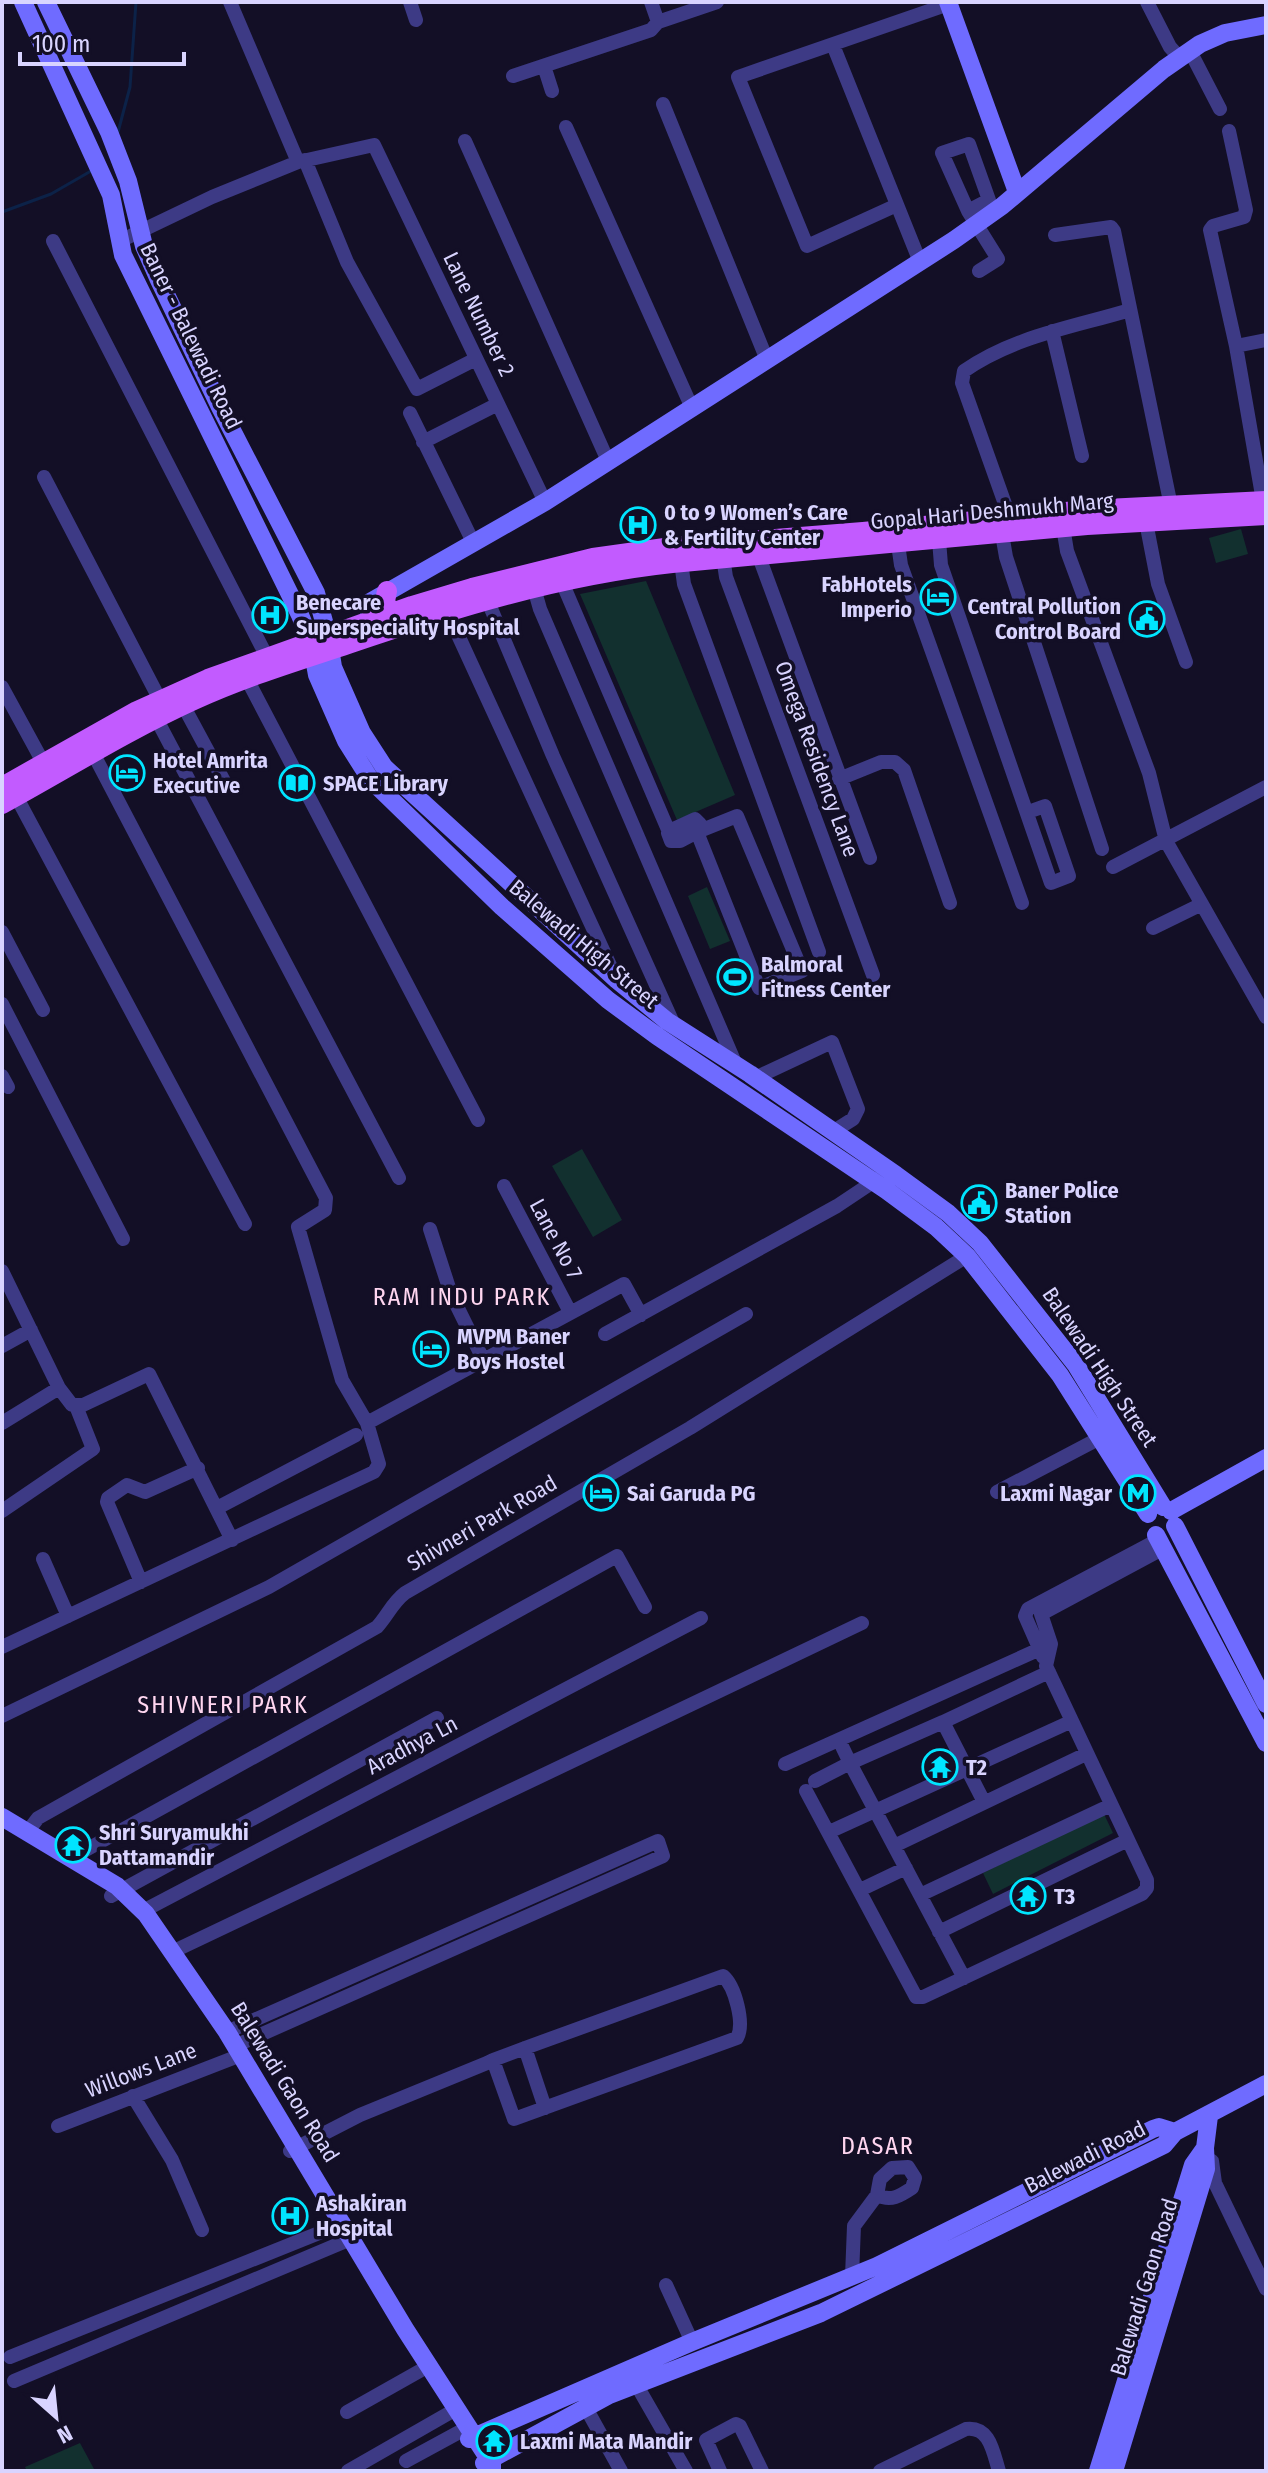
<svg xmlns="http://www.w3.org/2000/svg" width="1268" height="2473" viewBox="0 0 1268 2473" font-family="'Fira Sans Condensed',sans-serif">
  <rect width="100%" height="100%" fill="#130f26"/>
  <!-- green -->
  <path fill="#12302f" d="M1241 529 1248 554 1216 563 1209 538Z
    M646 581 735 795 677 820 580 594Z
    M707 887 730 941 710 949 688 896Z
    M582 1149 622 1220 593 1237 552 1166Z
    M1103 1812 1113 1833 993 1894 983 1873Z
    M80 2443 94 2469 27 2471 25 2467Z"/>
  <g fill="none" stroke-linecap="round" stroke-linejoin="round">
    <!-- stream -->
    <path stroke="#0c2248" stroke-width="3" d="M118 132 130 87 136 2
      M2 212 51 194 91 171"/>
    <!-- street -->
    <path stroke="#3d3a85" stroke-width="14" d="M230 2 298 162
      M410 2 416 20
      M651 2 658 22
      M1147 2 1170 47 1180 58
      M833 45 920 262
      M1190 51 1220 109
      M544 66 552 91
      M513 76 651 30 658 22 717 2
      M663 104 767 360
      M566 127 692 408
      M1229 131 1246 210 1244 217 1213 226 1210 230 1236 346
      M465 141 608 461
      M305 160 347 262 417 389 476 359
      M897 205 807 246 738 77 949 4
      M968 211 989 200 969 144 942 153 968 211 998 259 979 271
      M1055 235 1111 227 1114 231 1171 506
      M53 241 267 657
      M120 241 212 197 298 162 374 145 545 502
      M1052 331 1082 456
      M410 413 473 542
      M423 442 498 404
      M44 477 160 700
      M1263 501 1236 346 1266 340
      M1010 518 962 383 964 371C1014 336 1074 327 1130 310
      M1146 522 1158 584 1186 662
      M1063 527 1067 551 1149 773 1166 841 1266 1017
      M1002 534 1006 557 1102 849
      M939 540 941 565 1051 883 1069 876 1045 806 1028 812
      M898 544 901 565 1022 903
      M758 554 870 858
      M723 557 726 577 873 975
      M681 562 684 584 819 952
      M562 582 669 832
      M534 588 540 609 736 1065
      M487 599 553 756 674 1025
      M447 611 614 974
      M247 679 478 1120
      M2 687 44 764
      M183 705 224 781
      M156 718 399 1178
      M839 779 881 762H895L904 770 950 903
      M16 796 245 1224
      M737 816 802 971 759 988 697 832Z
      M695 819 700 824 697 832 680 841H671L668 833 671 830Z
      M1113 867 1266 787
      M1153 928 1202 904
      M2 932 43 1010
      M2 1004 123 1239
      M2 1076 8 1087
      M755 1078 832 1042 858 1109 853 1119 834 1131
      M504 1186 570 1312
      M430 1229 451 1294 484 1361
      M2 1271 59 1388 72 1405H83L149 1374 232 1540
      M605 1334 837 1206 879 1178
      M2 1346 31 1330
      M2 1423 59 1388
      M367 1423 624 1284 641 1315
      M997 1492 1100 1438
      M217 1508 356 1435
      M2 1511 93 1449 76 1406
      M43 1559 68 1616
      M141 1582 107 1502 108 1498 127 1485 145 1492 198 1468
      M2 1647 374 1472 379 1464 367 1423 342 1380 298 1227 325 1210 326 1198 93 753
      M1043 1657 1025 1616 1028 1609 1158 1540
      M2 1716 269 1587 746 1314
      M943 1722 850 1763 964 1978
      M785 1764 1051 1644
      M815 1781 850 1763 839 1740
      M806 1791 916 1997H923L1142 1894 1147 1888V1880L1046 1666 1051 1644 1041 1614 1162 1549
      M984 1802 943 1722 1049 1672
      M28 1831 38 1818 377 1627C388 1615 392 1603 405 1593L690 1428 967 1256
      M829 1832 1070 1722
      M894 1846 1086 1754
      M75 1860 84 1851 617 1556 645 1607
      M860 1890 906 1868
      M920 1895 1111 1805
      M111 1896 437 1718
      M143 1911 701 1618
      M939 1932 1128 1840
      M172 1952 862 1623
      M227 2032 658 1841 663 1856 235 2046
      M525 2048 545 2108
      M133 2096 172 2160 202 2230
      M58 2126 241 2055
      M290 2151 360 2115 487 2063 493 2060 525 2048 723 1976C735 1986 745 2024 737 2038L514 2119 493 2060
      M1212 2161 1215 2183 1266 2289
      M852 2276 854 2226 877 2195 880 2179 892 2168 908 2167 915 2178 912 2188C900 2196 891 2202 877 2195
      M666 2285 692 2342
      M10 2357 344 2223
      M14 2381 353 2238
      M636 2384 686 2471
      M586 2408 621 2471
      M347 2412 425 2368
      M406 2461 463 2430
      M348 2471 451 2412
      M720 2471 706 2440 736 2424 740 2426 762 2471
      M880 2471 966 2429C990 2426 993 2452 999 2471"/>
    <!-- secondary -->
    <path stroke="#6f6bff" stroke-width="18" d="M23 2 111 195 123 255 300 615 311 642 317 675 346 741 370 779 502 907 608 1000 657 1036 886 1190 936 1227 967 1256 1060 1375 1148 1514
      M46 2 109 132 128 181 144 246 159 280 220 407 316 593 328 636 333 667 362 733 384 767 617 980 667 1021 750 1074 896 1175 948 1213 980 1243 1076 1365 1163 1507
      M948 2 1017 192
      M369 621 370 602 545 502 954 240 1002 206 1164 69 1200 44 1225 33 1266 25
      M1171 1511 1266 1458
      M1175 1526 1266 1704
      M1156 1535 1266 1743
      M2 1817 117 1886 146 1914 227 2032 405 2329 492 2464V2469
      M469 2439 692 2342 877 2266 1153 2129 1159 2127 1175 2132
      M484 2463 609 2395 821 2313 1164 2145 1175 2132 1266 2084
      M1098 2471 1193 2165 1205 2148
      M1114 2471 1206 2169 1205 2148 1209 2116"/>
    <!-- primary -->
    <path stroke="#c25bff" stroke-width="20" d="M387 591 385 601 390 614
      M2 787 137 711 208 679 412 606 472 588 593 558 672 547 863 532 1086 510 1266 501
      M2 804C66 769 128 730 194 700 244 677 297 661 348 644 454 608 560 575 672 563L1087 525 1266 515"/>
  </g>
  <!-- icons -->
  <defs>
    <symbol id="hospital-ring" viewBox="-11 -11 22 22"><circle r="9.5" fill="#130f26" stroke="#00e5ff" stroke-width="1.5"/><path d="M-5-5h3v3.5h4V-5h3V5h-3V1.5h-4V5h-3Z" fill="#00e5ff"/></symbol>
    <symbol id="hotel-ring" viewBox="-11 -11 22 22"><circle r="9.5" fill="#130f26" stroke="#00e5ff" stroke-width="1.5"/><path d="M-6-4.5h1.5V1H6V5H4.5V3h-9V5H-6ZM-4 0a1.8 1.8 0 1 1 3.6 0ZM.5 0V-2.5h3Q6-2.5 6 0Z" fill="#00e5ff"/></symbol>
    <symbol id="civic-ring" viewBox="-11 -11 22 22"><circle r="9.5" fill="#130f26" stroke="#00e5ff" stroke-width="1.5"/><path d="M-.6-6.5H3V-4.5H.6V-3L4-1V1h2V6H-6V1h2V-1L-.6-3ZM-1.2 2.5V6h2.4V2.5Z" fill="#00e5ff"/></symbol>
    <symbol id="library-ring" viewBox="-11 -11 22 22"><circle r="9.5" fill="#130f26" stroke="#00e5ff" stroke-width="1.5"/><path d="M-6-4Q-3-5.5-.7-3.5V5Q-3 3-6 4ZM6-4Q3-5.5 .7-3.5V5Q3 3 6 4Z" fill="#00e5ff"/></symbol>
    <symbol id="stadium-ring" viewBox="-11 -11 22 22"><circle r="9.5" fill="#130f26" stroke="#00e5ff" stroke-width="1.5"/><path d="M0-5a6.5 5 0 1 0 0 10a6.5 5 0 1 0 0-10ZM-3.5-1.8h7v3.6h-7Z" fill="#00e5ff"/></symbol>
    <symbol id="metro-ring" viewBox="-11 -11 22 22"><circle r="9.5" fill="#130f26" stroke="#00e5ff" stroke-width="1.5"/><path d="M-5.5 5V-5H-3L0 0L3-5H5.5V5H3V-.5L0 4L-3-.5V5Z" fill="#00e5ff"/></symbol>
    <symbol id="temple-ring" viewBox="-11 -11 22 22"><circle r="9.5" fill="#130f26" stroke="#00e5ff" stroke-width="1.5"/><path d="M0-6L5-2H3V0L6.5 2.5H4V6H1.5V3h-3V6H-4V2.5H-6.5L-3 0V-2H-5Z" fill="#00e5ff"/></symbol>
  </defs>
  <g fill-rule="evenodd">
    <use href="#hospital-ring" x="618" y="505" width="40" height="40"/>
    <use href="#hotel-ring" x="918" y="577" width="40" height="40"/>
    <use href="#hospital-ring" x="250" y="595" width="40" height="40"/>
    <use href="#civic-ring" x="1127" y="599" width="40" height="40"/>
    <use href="#hotel-ring" x="107" y="753" width="40" height="40"/>
    <use href="#library-ring" x="277" y="763" width="40" height="40"/>
    <use href="#stadium-ring" x="715" y="957" width="40" height="40"/>
    <use href="#civic-ring" x="959" y="1183" width="40" height="40"/>
    <use href="#hotel-ring" x="411" y="1329" width="40" height="40"/>
    <use href="#hotel-ring" x="581" y="1473" width="40" height="40"/>
    <use href="#metro-ring" x="1118" y="1473" width="40" height="40"/>
    <use href="#temple-ring" x="920" y="1747" width="40" height="40"/>
    <use href="#temple-ring" x="53" y="1825" width="40" height="40"/>
    <use href="#temple-ring" x="1008" y="1876" width="40" height="40"/>
    <use href="#hospital-ring" x="270" y="2196" width="40" height="40"/>
    <use href="#temple-ring" x="474" y="2421" width="40" height="40"/>
  </g>
  <g text-anchor="middle" dominant-baseline="central" stroke-width="7" stroke-linejoin="round" paint-order="stroke">
    <!-- street labels -->
    <g font-size="22" fill="#d9d4ff" stroke="#130f26">
      <text transform="translate(479 314) rotate(64)">Lane Number 2</text>
      <text transform="translate(191 336) rotate(64)">Baner - Balewadi Road</text>
      <text transform="translate(992 511) rotate(-5)">Gopal Hari Deshmukh Marg</text>
      <text transform="translate(817 759) rotate(70)">Omega Residency Lane</text>
      <text transform="translate(584 944) rotate(40)">Balewadi High Street</text>
      <text transform="translate(556 1239) rotate(62)">Lane No 7</text>
      <text transform="translate(1100 1367) rotate(56)">Balewadi High Street</text>
      <text transform="translate(482 1523) rotate(-30)">Shivneri Park Road</text>
      <text transform="translate(412 1745) rotate(-28)">Aradhya Ln</text>
      <text transform="translate(141 2070) rotate(-21)">Willows Lane</text>
      <text transform="translate(285 2082) rotate(58)">Balewadi Gaon Road</text>
      <text transform="translate(1085 2157) rotate(-27)">Balewadi Road</text>
      <text transform="translate(1144 2287) rotate(-73)">Balewadi Gaon Road</text>
    </g>
    <!-- poi labels -->
    <g font-size="22" font-weight="bold" fill="#d9d4ff" stroke="#130f26" text-anchor="start">
      <text x="664" y="512">0 to 9 Women’s Care<tspan x="664" dy="25">&amp; Fertility Center</tspan></text>
      <text x="912" y="584" text-anchor="end">FabHotels<tspan x="912" dy="25">Imperio</tspan></text>
      <text x="296" y="602">Benecare<tspan x="296" dy="25">Superspeciality Hospital</tspan></text>
      <text x="1121" y="606" text-anchor="end">Central Pollution<tspan x="1121" dy="25">Control Board</tspan></text>
      <text x="153" y="760">Hotel Amrita<tspan x="153" dy="25">Executive</tspan></text>
      <text x="323" y="783">SPACE Library</text>
      <text x="761" y="964">Balmoral<tspan x="761" dy="25">Fitness Center</tspan></text>
      <text x="1005" y="1190">Baner Police<tspan x="1005" dy="25">Station</tspan></text>
      <text x="457" y="1336">MVPM Baner<tspan x="457" dy="25">Boys Hostel</tspan></text>
      <text x="627" y="1493">Sai Garuda PG</text>
      <text x="1112" y="1493" text-anchor="end">Laxmi Nagar</text>
      <text x="966" y="1767">T2</text>
      <text x="99" y="1832">Shri Suryamukhi<tspan x="99" dy="25">Dattamandir</tspan></text>
      <text x="1054" y="1896">T3</text>
      <text x="316" y="2203">Ashakiran<tspan x="316" dy="25">Hospital</tspan></text>
      <text x="520" y="2441">Laxmi Mata Mandir</text>
    </g>
    <!-- neighbourhood labels -->
    <g font-size="24" letter-spacing="2" fill="#ffd6f0" stroke="#130f26">
      <text x="462" y="1297">RAM INDU PARK</text>
      <text x="223" y="1705">SHIVNERI PARK</text>
      <text x="878" y="2146">DASAR</text>
    </g>
  </g>
  <!-- border -->
  <rect width="1268" height="2473" fill="none" stroke="#d9d4ff" stroke-width="8"/>
  <!-- north arrow -->
  <g transform="translate(56 2417) rotate(153)" stroke="#130f26" stroke-width="6" paint-order="stroke">
  <path d="M0-6L14 30L0 20L-14 30Z" fill="#d9d4ff"/>
  <text y="-12" font-size="22" font-weight="bold" text-anchor="middle" fill="#d9d4ff">N</text>
  </g>
  <!-- scale -->
  <path d="M20 52v12h164v-12" fill="none" stroke="#d9d4ff" stroke-width="4"/>
  <text x="32" y="52" font-size="24" fill="#d9d4ff" stroke="#130f26" stroke-width="6" paint-order="stroke">100 m</text>
</svg>
